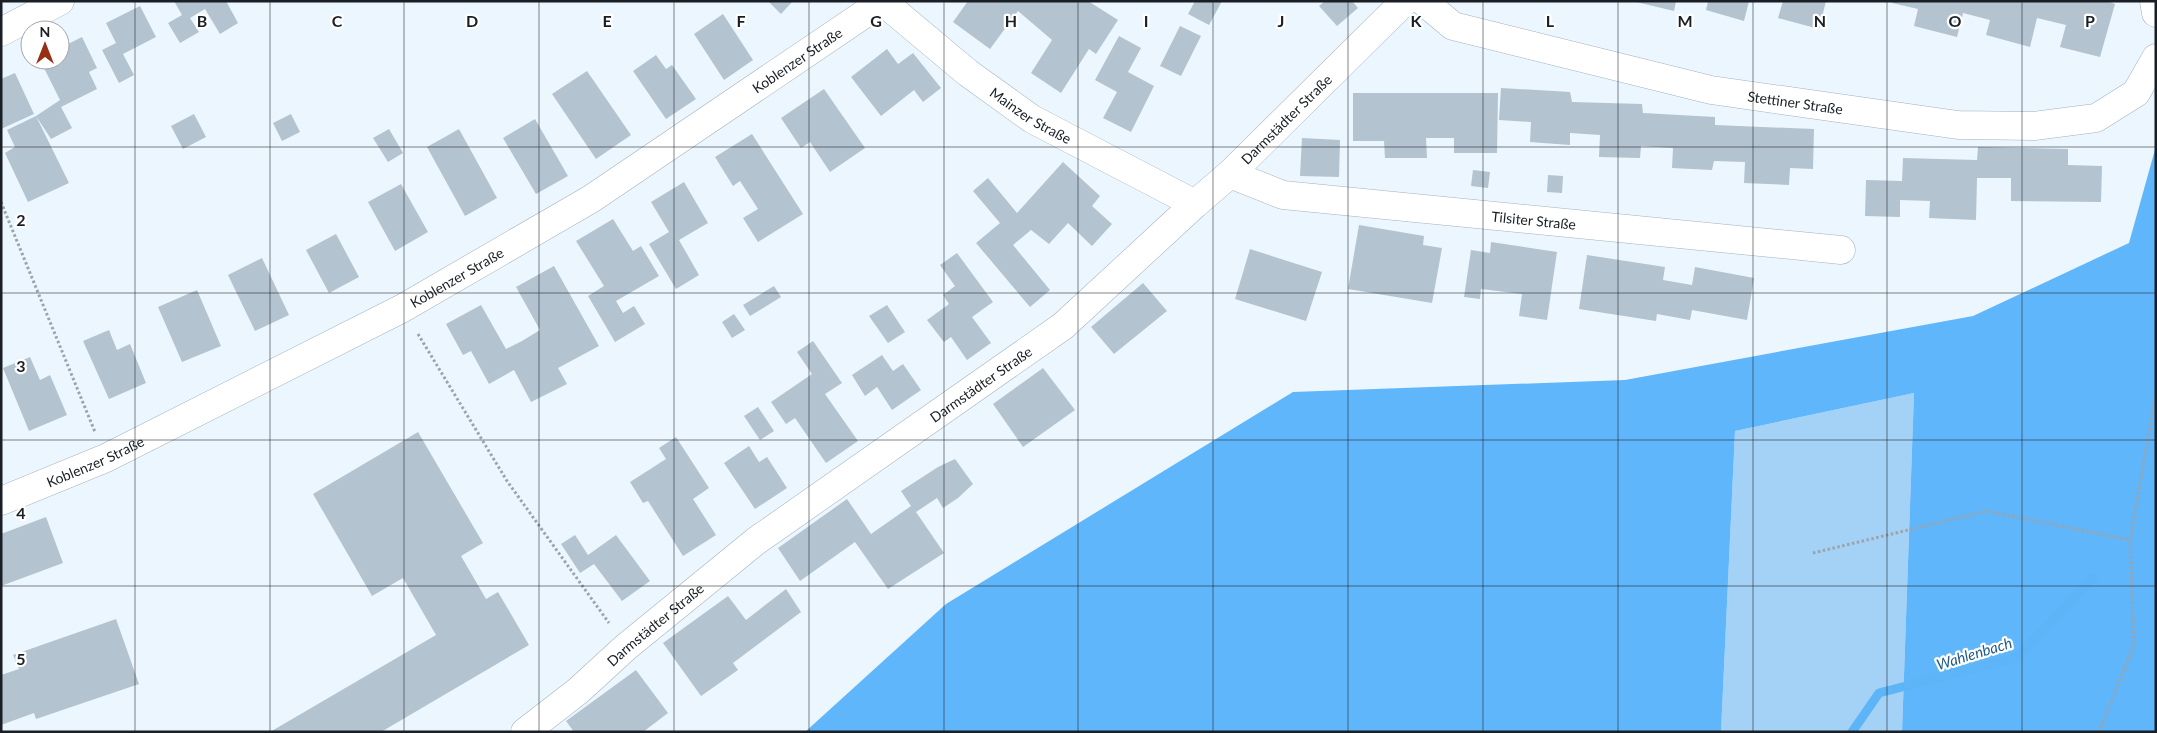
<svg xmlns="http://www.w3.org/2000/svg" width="2157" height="733" viewBox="0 0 2157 733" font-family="Lato,sans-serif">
  <rect width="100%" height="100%" fill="#ecf6fe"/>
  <!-- green -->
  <path fill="#a4d1f6" d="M1914 393 1902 732H1721L1735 431Z"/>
  <!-- forest -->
  <path fill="#5fb6fa" d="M2156 146V732H1902L1914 393 1735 431 1721 732H805L946 604 1293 392 1625 380 1973 316 2129 243Z"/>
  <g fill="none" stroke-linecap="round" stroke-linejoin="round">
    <!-- stream -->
    <path stroke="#5db5f8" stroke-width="9" d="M1852 732 1879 693 2018 657 2093 578"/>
  </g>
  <!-- building -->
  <path fill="#b4c3d0" d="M174 1H226L238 23 220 34 205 9 190 18 199 32 180 43 168 23 182 15Z
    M768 1H793L781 14Z
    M968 1H1088L1118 20 1096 54 1089 49 1061 93 1031 73 1052 40 1018 11 990 49 953 22Z
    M1195 1H1222L1209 25 1188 14Z
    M1325 1H1352L1358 8 1337 26 1319 6Z
    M1632 1H1676L1674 11Z
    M1708 1H1749L1744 21 1706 10Z
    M1783 1H1826L1819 29 1778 18Z
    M1892 1H2107L2115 4 2100 57 2060 47 2066 25 2037 18 2030 47 1986 35 1990 20 1963 13 1957 37 1914 26 1918 9 1892 3Z
    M140 6 156 37 123 54 134 75 119 83 102 50 116 43 106 23Z
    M723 14 753 60 724 80 694 34Z
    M1180 26 1201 36 1181 76 1160 66Z
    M1119 36 1141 48 1128 72 1154 86 1131 132 1103 118 1117 92 1095 80Z
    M82 37 97 68 89 72 97 89 61 107 72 128 51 139 36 116 69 183 28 202 5 153 15 147 7 130 36 116 60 100 40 60H60V48Z
    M887 49 898 64 913 53 941 88 923 102 914 90 881 116 851 77Z
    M656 55 666 69 672 65 696 99 666 119 633 71Z
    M587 71 631 135 596 159 552 94Z
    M15 73 34 114 1 129V79Z
    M1501 88 1570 92 1572 102 1642 104 1643 113 1715 117V125L1814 129 1813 169 1790 168 1789 185 1744 183 1745 162 1714 161 1712 170 1672 168 1673 148 1641 146 1640 158 1599 157 1600 135 1570 133V145L1530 142 1531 122 1499 120Z
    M824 89 865 148 830 172 810 142 801 148 781 118Z
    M1353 93H1498L1497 153H1454V138H1426L1427 158H1385L1384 141H1353Z
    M194 114 206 137 183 149 171 126Z
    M291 114 300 132 282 141 273 123Z
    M535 119 568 176 536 194 503 138Z
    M389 129 403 153 388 162 373 138Z
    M459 129 497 198 465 216 427 147Z
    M752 134 803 214 758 242 743 218 758 209 740 181 733 186 715 157Z
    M1302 138 1340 140 1339 177 1300 176Z
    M1978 147 2068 149V165L2102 166 2101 202 2011 201V178H1977L1976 220 1929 218 1930 201 1900 200V217L1865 216 1866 180 1902 181 1903 158 1977 160Z
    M1063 162 1100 196 1092 206 1112 224 1092 246 1068 223 1049 244 1031 230 1013 245 1050 290 1030 307 976 243 1000 223 973 191 988 178 1017 213Z
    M1473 170 1490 172 1488 188 1471 186Z
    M1548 175 1563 176 1562 193 1547 192Z
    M684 182 708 223 679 240 699 275 676 289 649 244 669 232 651 202Z
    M401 184 428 232 395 251 368 202Z
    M613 219 633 251 641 246 659 276 616 301 623 313 634 306 645 324 615 342 588 296 604 286 576 241Z
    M1359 225 1424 236 1423 245 1442 248 1432 303 1348 289Z
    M336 234 359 277 329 293 306 250Z
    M1491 242 1557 252 1547 320 1519 316 1522 294 1481 289 1480 299 1464 297 1471 250 1490 253Z
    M1250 249 1322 272 1306 321 1235 299Z
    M957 253 993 302 972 317 991 343 967 360 951 337 944 342 927 320 949 304 943 295 955 286 940 265Z
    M1587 255 1665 267 1663 280 1692 285 1695 267 1754 278 1747 320 1692 310 1690 320 1657 314 1656 321 1579 309Z
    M262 258 289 315 255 331 228 275Z
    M554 266 599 346 558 368 567 384 531 402 514 370 489 384 471 351 463 355 446 324 481 305 506 349 522 341 540 330 516 287Z
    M1143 283 1167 311 1114 354 1091 327Z
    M774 286 781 297 750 316 743 305Z
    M197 290 221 346 182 362 158 307Z
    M887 305 905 332 888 343 869 316Z
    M734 314 745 330 732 338 722 322Z
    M109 330 117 350 130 344 146 383 109 399 83 341Z
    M813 341 842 383 825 394 858 441 826 463 795 418 786 424 771 402 812 374 797 352Z
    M882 355 893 371 903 364 921 390 892 410 877 387 865 396 852 375Z
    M30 357 40 380 50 375 67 415 29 431 3 368Z
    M1043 368 1075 410 1023 447 993 404Z
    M758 407 774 431 760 440 744 416Z
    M418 432 483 543 461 556 486 599 498 592 529 645 381 732H270L436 635 403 578 372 596 313 494Z
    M676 437 709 488 693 499 716 535 683 556 648 501 643 503 630 482 666 459 659 448Z
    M749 446 759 462 767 457 787 488 755 509 724 463Z
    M955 459 973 484 958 498 943 508 937 498 916 512 944 553 888 589 855 542 800 581 778 548 847 499 871 534 911 506 901 491 938 467Z
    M46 517 63 563 1 586V534Z
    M575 535 588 555 616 535 650 581 622 601 594 564 580 573 561 544Z
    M786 589 801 612 733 663 738 670 701 696 663 643 728 596 746 620Z
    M116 619 139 684 36 719 34 713 1 725V675L19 669 13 655Z
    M636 670 668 713 643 732H574L566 721Z"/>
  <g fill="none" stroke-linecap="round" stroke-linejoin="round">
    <defs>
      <g id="street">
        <path id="s1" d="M882 1 968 73 1032 119 1195 204"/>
        <path id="s2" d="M1423 1 1453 26 1711 90 1958 125 2034 126 2096 118 2136 93 2156 58"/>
        <path d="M2154 1 2156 13"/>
        <path d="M1 32 60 1"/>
        <path id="s3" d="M1230 174 1283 195 1841 250"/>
        <path id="s4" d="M1 501 106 458 403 308 591 199 882 2"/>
        <path id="s5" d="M525 732 578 691 626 647 756 541 1063 326 1195 204 1230 174 1405 1"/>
      </g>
    </defs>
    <!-- street casing -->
    <use href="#street" stroke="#a3b2bf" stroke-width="29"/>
    <!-- path -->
    <path stroke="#9ba4aa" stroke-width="3" stroke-dasharray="2.5 2.5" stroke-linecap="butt" d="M1 202 95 432
      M418 334 507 481 609 623
      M1813 553 1987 511 2130 540
      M2099 732 2134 645 2130 540 2156 393"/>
    <!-- street -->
    <use href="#street" stroke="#fff" stroke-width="28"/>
  </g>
  <!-- grid -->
  <path fill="none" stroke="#191f24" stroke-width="1" stroke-opacity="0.55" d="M135 1V732M270 1V732M404 1V732M539 1V732M674 1V732M809 1V732M944 1V732M1078 1V732M1213 1V732M1348 1V732M1483 1V732M1618 1V732M1753 1V732M1887 1V732M2022 1V732M1 147H2156M1 293H2156M1 440H2156M1 586H2156"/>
  <g text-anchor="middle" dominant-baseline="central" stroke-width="4.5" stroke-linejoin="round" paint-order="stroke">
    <!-- street labels -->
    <g font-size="14" fill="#191f24" stroke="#fff">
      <text stroke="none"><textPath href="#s4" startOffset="912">Koblenzer Straße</textPath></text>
      <text stroke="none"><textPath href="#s2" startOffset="390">Stettiner Straße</textPath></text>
      <text stroke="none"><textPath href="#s1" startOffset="188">Mainzer Straße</textPath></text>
      <text stroke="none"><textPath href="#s5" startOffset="979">Darmstädter Straße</textPath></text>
      <text stroke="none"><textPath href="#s3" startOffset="309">Tilsiter Straße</textPath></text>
      <text stroke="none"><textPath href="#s4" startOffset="508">Koblenzer Straße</textPath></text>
      <text stroke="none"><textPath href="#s5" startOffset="574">Darmstädter Straße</textPath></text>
      <text stroke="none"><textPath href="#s4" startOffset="102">Koblenzer Straße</textPath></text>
      <text stroke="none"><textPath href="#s5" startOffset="169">Darmstädter Straße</textPath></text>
    </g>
    <!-- water labels -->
    <g font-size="15" font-style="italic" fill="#1f5d89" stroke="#fff">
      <text transform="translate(1974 653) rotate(-17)">Wahlenbach</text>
    </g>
  </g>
  <g font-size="16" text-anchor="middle" font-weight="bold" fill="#191f24" stroke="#fff" stroke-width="4.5" stroke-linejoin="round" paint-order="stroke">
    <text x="202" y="27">B</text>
    <text x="337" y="27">C</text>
    <text x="472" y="27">D</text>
    <text x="607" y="27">E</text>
    <text x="741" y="27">F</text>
    <text x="876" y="27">G</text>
    <text x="1011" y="27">H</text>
    <text x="1146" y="27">I</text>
    <text x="1281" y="27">J</text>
    <text x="1416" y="27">K</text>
    <text x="1550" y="27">L</text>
    <text x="1685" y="27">M</text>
    <text x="1820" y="27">N</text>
    <text x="1955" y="27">O</text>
    <text x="2090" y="27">P</text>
    <text x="21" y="226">2</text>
    <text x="21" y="372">3</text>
    <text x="21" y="519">4</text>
    <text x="21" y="665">5</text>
  </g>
  <!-- border -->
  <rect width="2157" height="733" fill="none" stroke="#191f24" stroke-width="5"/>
  <!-- north arrow -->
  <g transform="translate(45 45)"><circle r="24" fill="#ffffff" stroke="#a3a5a7"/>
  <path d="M0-4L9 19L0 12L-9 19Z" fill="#972f17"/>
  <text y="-8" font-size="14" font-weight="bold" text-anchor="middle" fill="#191f24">N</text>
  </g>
</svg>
